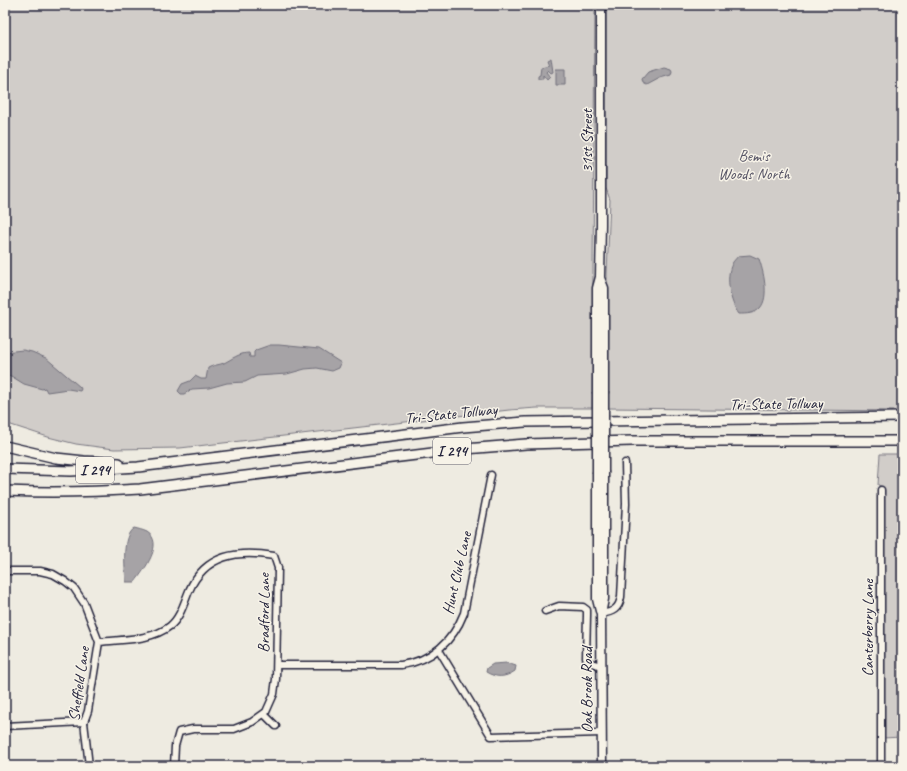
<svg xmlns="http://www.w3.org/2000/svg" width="907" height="771" viewBox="0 0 907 771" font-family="Caveat,sans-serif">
  <rect width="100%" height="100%" fill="#eeebe1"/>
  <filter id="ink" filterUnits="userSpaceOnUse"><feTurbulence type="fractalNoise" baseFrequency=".025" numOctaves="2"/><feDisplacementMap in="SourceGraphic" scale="8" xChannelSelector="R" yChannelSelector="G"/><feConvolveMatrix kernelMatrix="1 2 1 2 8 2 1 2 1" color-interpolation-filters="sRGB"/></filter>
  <g filter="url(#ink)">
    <!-- green -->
    <path fill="#d1cdc9" stroke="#7a7882" d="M5 5H595L592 408H537L509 410 180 448 114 449 76 444 48 437 5 423Z
      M606 5H902V411L607 408V274L610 200 606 188Z
      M880 454H902V737L883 738V487L878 485Z"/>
    <!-- water -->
    <path fill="#a6a3a6" stroke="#716f7b" d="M551 58 553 72 551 73 548 70 546 72 550 77 547 80 543 75V79H538V76L540 75 541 67 549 65 547 60Z
      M664 67 671 69 672 71 671 75 660 78 647 85 643 83 642 79 648 72Z
      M556 69H565V85H556Z
      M750 255 759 259C763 270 770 297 760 308 755 314 746 314 739 314 730 303 725 277 732 264 733 261 736 259 738 256Z
      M270 345H279L319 349 341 363 339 368 332 371 317 368 305 369 287 374 257 376 245 382 227 383 209 388 192 389 184 394H181L178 391 182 384 190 381 195 376 201 379H206L208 368C213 365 219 365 224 363 232 359 239 353 249 353L250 357H254V352L256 350Z
      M23 350 32 352 46 358 80 387 81 389 80 391 68 389 47 392 45 388 42 389 24 384 11 376 5 375V352Z
      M134 528C138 529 143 530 147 532 165 543 144 570 135 582H126C125 568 121 536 134 528Z
      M507 663 516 666 515 671C505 678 496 678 486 672L487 668 493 664Z"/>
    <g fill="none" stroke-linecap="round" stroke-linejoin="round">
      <defs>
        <path id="minor" d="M881 490V766
          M5 571H40L53 574 65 581 74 588 84 603 99 642 88 711 84 722 89 766
          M545 611 559 606 583 607 587 610V615L586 658 588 662 601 666
          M601 614C613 612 619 609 621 597L626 504 625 463
          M99 642C122 639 151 641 170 626 180 618 184 603 189 591 205 554 238 550 274 556L278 568 276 679 274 694 266 712 252 722 234 729H193L179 732 175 746 174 766
          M439 650 491 736 602 733
          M277 665H401C432 661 453 641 464 613L491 475
          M264 714 276 726
          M5 726 84 722"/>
        <path id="major" d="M600 278 604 288V392
          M597 392V288L600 277 601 224V5
          M597 473V599L600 611
          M602 766 601 614 604 599V473"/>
        <path id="highway" d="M5 446 56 458 84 461 119 463
          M5 469 71 471 138 467 463 427 525 422 902 417
          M5 491C50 493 95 492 140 489L465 449 526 444 632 441H902"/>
      </defs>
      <!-- minor casing -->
      <use href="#minor" stroke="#22223b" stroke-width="9"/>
      <!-- major casing -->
      <use href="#major" stroke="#22223b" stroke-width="11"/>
      <!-- highway casing -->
      <use href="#highway" stroke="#22223b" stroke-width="12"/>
      <!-- minor -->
      <use href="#minor" stroke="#f7f3e8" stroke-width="6"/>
      <!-- major -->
      <use href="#major" stroke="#f7f3e8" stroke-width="8"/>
      <!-- highway -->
      <use href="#highway" stroke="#f7f3e8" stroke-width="9"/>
      <defs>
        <path id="major-bridge" d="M597 473V392
          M604 473V392"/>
      </defs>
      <!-- major-bridge casing -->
      <use href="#major-bridge" stroke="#22223b" stroke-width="11" stroke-linecap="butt"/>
      <!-- major-bridge -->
      <use href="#major-bridge" stroke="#f7f3e8" stroke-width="8"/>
    </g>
  </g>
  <g text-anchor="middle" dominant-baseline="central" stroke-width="3" stroke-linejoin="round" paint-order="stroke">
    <!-- shield labels -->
    <g fill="#f7f3e8" stroke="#62616f" stroke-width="1">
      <rect x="433" y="438" width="38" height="26" rx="3"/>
      <rect x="76" y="457" width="38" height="26" rx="3"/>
    </g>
    <g font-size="15" font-weight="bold" fill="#22223b">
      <text x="452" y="451">I 294</text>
      <text x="95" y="470">I 294</text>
    </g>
    <!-- street labels -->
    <g font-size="16" fill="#22223b" stroke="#f7f3e8">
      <text transform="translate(587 141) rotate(-90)">31st Street</text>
      <text transform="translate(776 404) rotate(-1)">Tri-State Tollway</text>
      <text transform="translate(451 414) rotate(-6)">Tri-State Tollway</text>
      <text transform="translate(457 573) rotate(-77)">Hunt Club Lane</text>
      <text transform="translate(264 613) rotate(-90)">Bradford Lane</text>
      <text transform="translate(868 628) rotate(-90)">Canterberry Lane</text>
      <text transform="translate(79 684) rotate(-82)">Sheffield Lane</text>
      <text transform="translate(587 690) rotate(-90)">Oak Brook Road</text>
    </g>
    <!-- park labels -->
    <g font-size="16" fill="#575566" stroke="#f7f3e8">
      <text x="754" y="156">Bemis<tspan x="754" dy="18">Woods North</tspan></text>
    </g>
  </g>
  <!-- margin -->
  <rect width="907" height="771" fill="none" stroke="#f7f3e8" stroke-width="20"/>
  <rect x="10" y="10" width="887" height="751" fill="none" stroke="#22223b" stroke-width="1.5" filter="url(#ink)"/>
</svg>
